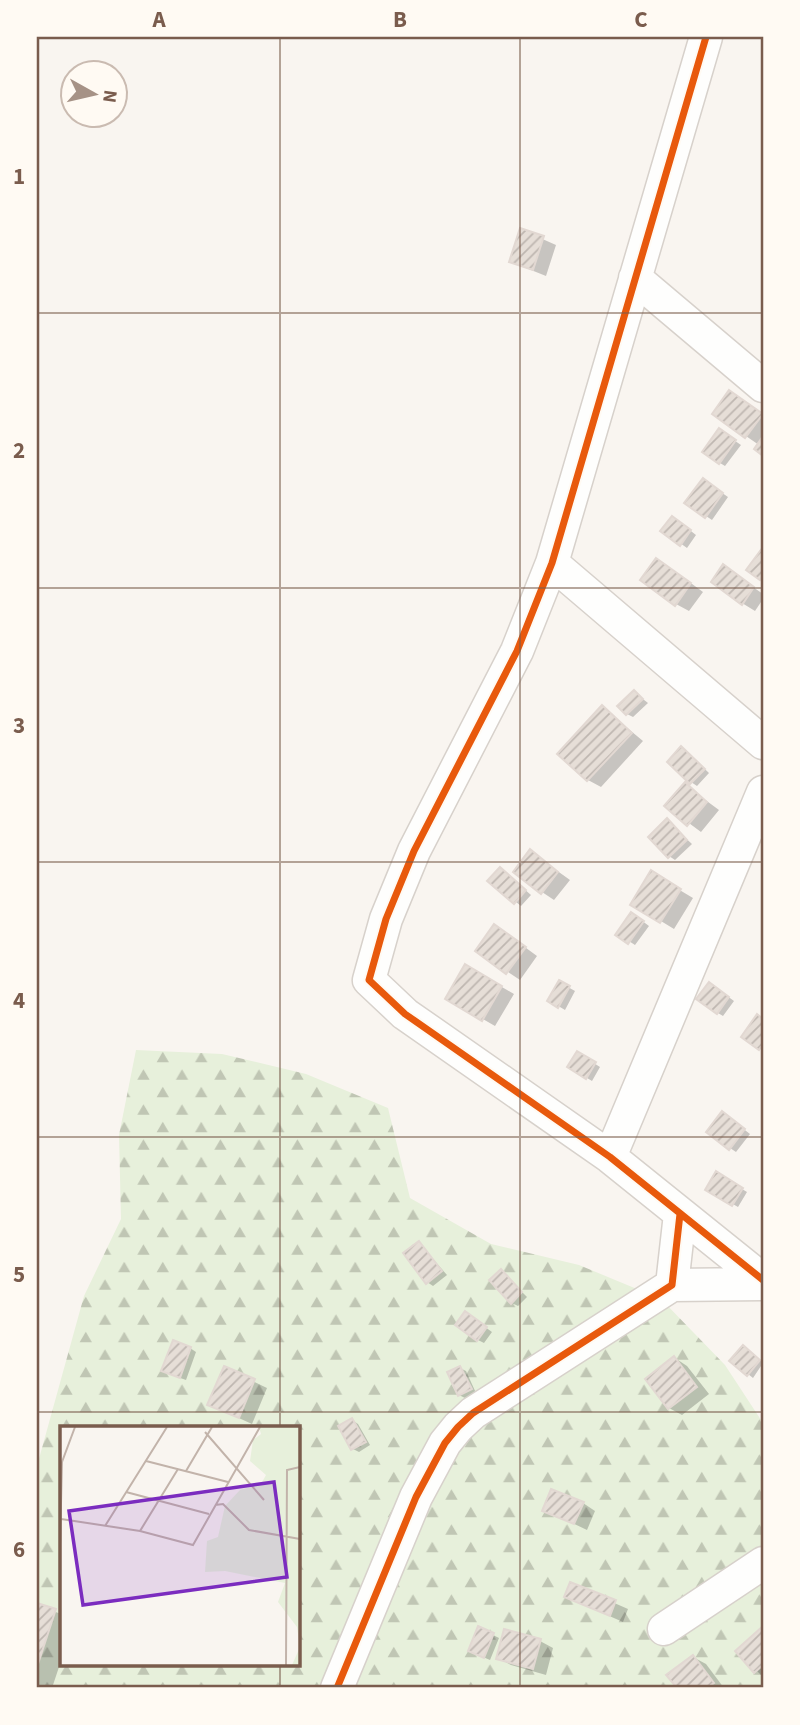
<svg xmlns="http://www.w3.org/2000/svg" width="800" height="1725" viewBox="0 0 800 1725" font-family="'Source Sans 3',sans-serif">
  <defs>
    <pattern id="forest-firs" width="22" height="20" patternUnits="userSpaceOnUse" patternTransform="scale(1.75)"><rect width="22" height="20" fill="#e7f0db"/><path d="M5 1l3.5 6h-7zM16 11l3.5 6h-7z" fill="#c0c6b4"/></pattern>
    <pattern id="building-hatch" width="6" height="6" patternUnits="userSpaceOnUse" patternTransform="scale(1.75)"><rect width="6" height="6" fill="#e6ded7"/><path d="M-1 1l2-2M0 6l6-6M5 7l2-2" fill="none" stroke="#bfb7b1"/></pattern>
  </defs>
  <rect width="100%" height="100%" fill="#f9f5f0"/>
  <!-- forest -->
  <path fill="url(#forest-firs)" fill-rule="evenodd" d="M136 1050 222 1054 306 1074 388 1108 410 1198 491 1244 579 1265 661 1299 725 1365 763 1423V1688H37V1466L84 1296 121 1219 119 1135ZM61 1428H298V1664H61Z"/>
  <!-- shadow -->
  <path fill="#0003" d="M522 230 556 245 546 276 511 262Z
    M742 399 763 415V454L756 449 759 445 714 414Z
    M725 434 741 445 725 466 720 463Z
    M709 484 728 497 712 520 706 516Z
    M678 521 696 535 687 548 663 531Z
    M669 567 703 592 689 611 676 604Z
    M724 567 763 594V599L755 611 742 603Z
    M634 692 648 703 633 717 627 714Z
    M602 707 643 741 601 787 588 780Z
    M687 752 709 773 697 786 691 782Z
    M685 785 719 810 701 832 666 806Z
    M667 821 692 844 675 860 669 856Z
    M531 852 570 880 554 900 542 892Z
    M506 873 531 895 521 906 490 881Z
    M651 873 693 898 674 929 633 904Z
    M637 917 649 926 635 945 618 934Z
    M507 934 537 956 520 980 477 951Z
    M466 966 514 994 495 1026 448 999Z
    M559 982 575 991 565 1010 550 1001Z
    M715 987 734 1001 723 1016 718 1013Z
    M578 1053 600 1067 592 1081 569 1067Z
    M728 1117 750 1134 736 1152 730 1148Z
    M717 1174 747 1192 738 1207 707 1189Z
    M419 1243 447 1275 433 1286 427 1282Z
    M501 1271 527 1297 518 1306 512 1303Z
    M471 1317 492 1332 484 1343 478 1340Z
    M190 1348 196 1352 186 1380 169 1374Z
    M749 1351 763 1363 753 1378 748 1374Z
    M675 1358 687 1366 709 1394 682 1415 669 1408Z
    M225 1368 267 1388 252 1424 210 1405Z
    M460 1368 466 1371 476 1393 465 1398 459 1395Z
    M352 1420 358 1424 370 1445 359 1452 353 1449Z
    M583 1503 595 1511 587 1530 545 1510Z
    M571 1584 628 1609 623 1622 566 1597Z
    M37 1605 61 1614V1661L52 1688H37Z
    M479 1628 499 1638 490 1660 476 1654Z
    M763 1628V1677L737 1651Z
    M540 1641 553 1648 546 1675 511 1665 498 1658Z
    M693 1657 706 1664 724 1688H679L669 1675Z"/>
  <!-- building -->
  <path fill="url(#building-hatch)" stroke="#e2d8d2" stroke-width="2" d="M520 228 544 236 533 270 509 262Z
    M729 390 763 414 745 438 712 414Z
    M719 428 736 440 719 464 702 452Z
    M763 436V456L754 449Z
    M703 478 723 493 705 518 684 503Z
    M672 516 691 530 680 546 660 531Z
    M763 547V576L760 580 746 570Z
    M656 558 691 583 675 606 640 580Z
    M723 564 754 587 742 605 711 582Z
    M634 690 643 699 626 715 617 706Z
    M602 705 632 733 587 781 557 754Z
    M681 746 705 769 690 784 667 762Z
    M685 782 707 802 687 826 664 806Z
    M667 818 687 840 668 858 648 837Z
    M530 849 558 872 541 894 513 872Z
    M500 867 526 890 514 904 487 881Z
    M651 870 681 889 660 923 630 905Z
    M631 912 644 921 628 944 615 935Z
    M494 924 526 947 506 974 475 951Z
    M465 964 502 986 482 1021 445 999Z
    M559 980 570 986 558 1008 547 1001Z
    M709 982 729 997 717 1014 696 999Z
    M757 1014 763 1019V1044L759 1050 741 1037Z
    M577 1051 596 1062 586 1079 567 1067Z
    M722 1111 745 1129 729 1150 706 1132Z
    M716 1171 743 1188 732 1206 705 1190Z
    M419 1241 442 1271 426 1284 403 1253Z
    M501 1269 522 1292 511 1304 489 1280Z
    M465 1311 487 1327 477 1341 455 1325Z
    M173 1340 191 1347 180 1378 161 1371Z
    M743 1345 760 1360 747 1376 729 1361Z
    M674 1356 697 1387 668 1409 645 1379Z
    M224 1366 255 1379 239 1418 207 1405Z
    M460 1366 472 1389 458 1396 447 1372Z
    M352 1418 366 1442 351 1450 338 1426Z
    M551 1489 584 1502 574 1524 542 1511Z
    M570 1582 616 1600 610 1616 564 1597Z
    M37 1603 56 1609 37 1667Z
    M478 1626 494 1633 484 1658 468 1651Z
    M763 1626V1665L754 1673 735 1651Z
    M504 1629 541 1639 533 1669 496 1659Z
    M693 1655 714 1683 707 1688H677L666 1675Z"/>
  <g fill="none" stroke-linecap="round" stroke-linejoin="round">
    <defs>
      <path id="street" d="M706 37 552 563 517 651 414 851 386 919 369 980 405 1014 610 1157 763 1280
        M635 278 763 386
        M552 563 763 743
        M610 1157 763 792
        M672 1285 763 1284
        M664 1629 763 1563
        M337 1688 416 1497 445 1443 458 1427 473 1413 672 1285 680 1214"/>
    </defs>
    <!-- street casing -->
    <use href="#street" stroke="#d7d1cb" stroke-width="35"/>
    <!-- street -->
    <use href="#street" stroke="#fefefd" stroke-width="32"/>
    <defs>
      <path id="cycleway" d="M706 37 552 563 517 651 414 851 386 919 369 980 405 1014 610 1157 763 1280
        M337 1688 416 1497 445 1443 458 1427 473 1413 672 1285 680 1214"/>
    </defs>
    <!-- cycleway casing -->
    <use href="#cycleway" stroke="#fffaf3" stroke-width="11"/>
    <!-- cycleway -->
    <use href="#cycleway" stroke="#e8590c" stroke-width="7"/>
  </g>
  <!-- grid -->
  <path fill="none" stroke="#7a5c4d" stroke-width="2" stroke-opacity="0.55" d="M280 37V1428M520 37V1688M37 313H763M37 588H763M37 862H763M37 1137H763M37 1412H763M280 1664V1688"/>
  <!-- overview -->
  <g transform="translate(60 1426)">
    <rect width="240" height="240" fill="#f9f5f0"/>
    <path d="M199 1H240V239H232L240 221 237 201 218 176 225 157 165 145 145 146 147 115 158 111 165 80 180 64 201 58 206 49 190 35 193 14 201 8Z" fill="#e7f0db"/>
    <path fill="none" stroke="#c2b3aa" stroke-width="2" d="M145 6 204 74M86 35 168 56M126 45 152 1M66 66 149 88M155 79 163 78 189 104 240 113M1 93 80 105 133 119 200 1M45 100 107 1M80 105 118 43M0 119 2 36 15 1M0 163V200M226 239 227 44 240 41"/>
    <path fill="#7b2cbf" fill-opacity="0.15" stroke="#7b2cbf" stroke-width="3.5" d="M214 56 227 151 23 179 9 85Z"/>
    <rect width="240" height="240" fill="none" stroke="#7a5c4d" stroke-width="3.5"/>
  </g>
  <!-- border -->
  <rect width="800" height="1725" fill="none" stroke="#fffaf3" stroke-width="77"/>
  <!-- north arrow -->
  <g transform="translate(94 94) rotate(98)"><circle r="33" fill="#fffaf3" stroke="#cabbb1" stroke-width="2"/>
  <path d="M0-5L12 26L0 18L-12 26Z" fill="#a69286"/>
  <text y="-10" font-size="19" font-weight="bold" text-anchor="middle" fill="#7a5c4d">N</text>
  </g>
  <rect x="38" y="38" width="724" height="1648" fill="none" stroke="#7a5c4d" stroke-width="2.5"/>
  <g font-size="23" text-anchor="middle" font-weight="bold" fill="#7a5c4d">
    <text x="159" y="27">A</text>
    <text x="400" y="27">B</text>
    <text x="641" y="27">C</text>
    <text x="19" y="184">1</text>
    <text x="19" y="458">2</text>
    <text x="19" y="733">3</text>
    <text x="19" y="1008">4</text>
    <text x="19" y="1282">5</text>
    <text x="19" y="1557">6</text>
  </g>
</svg>
